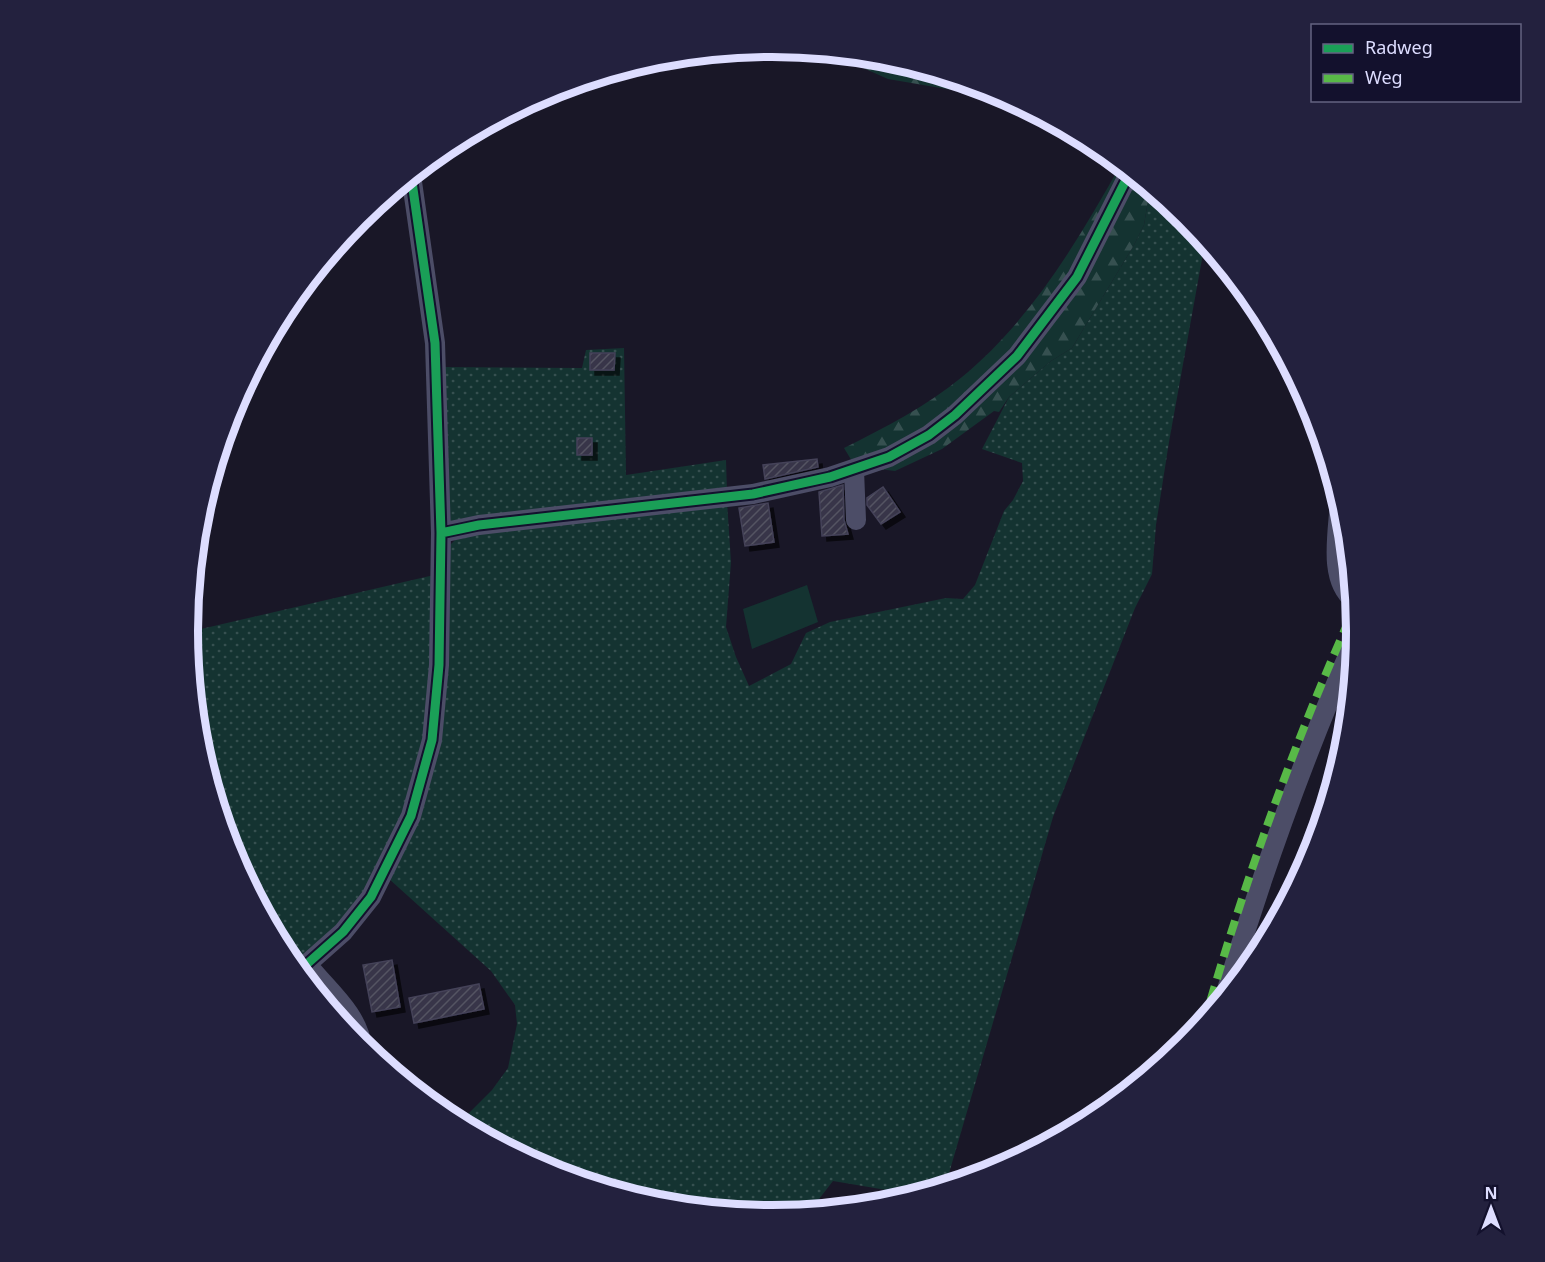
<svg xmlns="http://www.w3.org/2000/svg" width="1545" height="1262" viewBox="0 0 1545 1262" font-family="'Noto Sans',sans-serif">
  <defs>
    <pattern id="grass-dots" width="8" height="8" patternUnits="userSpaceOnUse" patternTransform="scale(1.5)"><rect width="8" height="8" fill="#143331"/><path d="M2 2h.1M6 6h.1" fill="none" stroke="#365050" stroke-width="1.8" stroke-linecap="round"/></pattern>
    <pattern id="forest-firs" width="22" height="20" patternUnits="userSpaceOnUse" patternTransform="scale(1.5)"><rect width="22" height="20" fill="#143331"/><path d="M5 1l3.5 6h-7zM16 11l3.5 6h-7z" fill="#365050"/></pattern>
    <pattern id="building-hatch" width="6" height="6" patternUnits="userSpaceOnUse" patternTransform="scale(1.5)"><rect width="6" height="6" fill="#373648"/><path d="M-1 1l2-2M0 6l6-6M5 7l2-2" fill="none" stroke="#545363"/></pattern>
    <filter id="shadow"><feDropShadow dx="5" dy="5" stdDeviation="0" flood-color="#0009"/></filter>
  </defs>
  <rect width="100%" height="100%" fill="#191727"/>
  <!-- grass -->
  <path fill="url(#grass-dots)" d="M790 48 845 54 843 59Z
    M1150 188 1186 218 1196 230 1204 248 1169 442 1156 525 1152 574 1135 608 1053 817 945 1187 916 1195 833 1181 809 1212 772 1215 658 1204 549 1171 459 1123 492 1090 508 1068 517 1024 515 1005 491 971 388 878 411 831 448 547 459 536 727 501 731 562 726 627 736 657 749 686 791 664 806 633 830 622 946 598 963 599 975 585 1004 511 1013 500 1023 481 1022 463 982 449 1009 397 1051 361 1072 348 1134 245 1144 225Z
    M624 348 626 475 726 460 727 492 454 524 445 519 441 367 582 368 586 350Z
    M434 575 428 729 409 807 376 876 344 919 296 968 286 955 232 854 199 745 188 632Z"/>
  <!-- forest -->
  <path fill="url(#forest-firs)" d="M845 54 887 58 1001 93 964 92 888 79 843 59Z
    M1121 164 1150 188 1144 225 1134 245 1072 348 1051 361 1009 397 999 412 994 411 942 449 895 471 855 466 844 448C884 428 927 406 962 377 1031 320 1078 241 1121 164Z"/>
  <!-- park -->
  <path fill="#143331" d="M807 585 818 622 752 649 743 609Z"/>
  <!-- building -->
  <path fill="url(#building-hatch)" stroke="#444259" stroke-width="1.5" filter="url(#shadow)" d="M590 353H615L614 370H590Z
    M577 438H592V455H577Z
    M817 459 818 467 765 479 763 465Z
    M843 485 844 520 848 534 822 536 819 492Z
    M883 487 900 512 881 524 867 505V498Z
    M768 503 774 542 745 546 739 508Z
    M392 960 400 1007 372 1012 363 965Z
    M479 984 484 1009 414 1023 409 998Z"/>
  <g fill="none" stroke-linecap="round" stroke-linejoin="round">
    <!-- minor -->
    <path stroke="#4c4d67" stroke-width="20" d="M1205 242 1220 259
      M854 470 856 520
      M1340 499C1339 530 1327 579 1354 600
      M441 533 479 525 753 494 830 477 889 457 929 435 955 415 1017 356 1077 277 1130 172
      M307 964C327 990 358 1013 362 1047
      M299 971 343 932 371 897 411 816 432 740 439 665 441 533 437 407 435 343 411 175
      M1225 996C1262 873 1305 753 1357 635"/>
    <!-- quiet -->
    <path stroke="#58b947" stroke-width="8" stroke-dasharray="15 8" stroke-linecap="butt" d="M604 74 773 47
      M1204 1023C1245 880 1294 742 1355 607"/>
    <defs>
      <path id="cycleway" d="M441 533 479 525 753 494 830 477 889 457 929 435 955 415 1017 356 1077 277 1130 172
        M299 971 343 932 371 897 411 816 432 740 439 665 441 533 437 407 435 343 411 175"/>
    </defs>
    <!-- cycleway casing -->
    <use href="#cycleway" stroke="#13112d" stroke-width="13"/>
    <!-- cycleway -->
    <use href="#cycleway" stroke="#1a9f57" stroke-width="9"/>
  </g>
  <!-- crop -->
  <path d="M0 0H1545V1262H0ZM198 631a574 574 0 1 1 1148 0a574 574 0 1 1-1148 0Z" fill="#23213e" fill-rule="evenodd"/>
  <path fill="none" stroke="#ddf" stroke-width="8" d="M198 631a574 574 0 1 1 1148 0a574 574 0 1 1-1148 0Z"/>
  <!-- legend -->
  <rect x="1311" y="24" width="210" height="78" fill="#13112d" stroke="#646381" stroke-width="1.5"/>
  <rect x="1323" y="44" width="30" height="9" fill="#1a9f57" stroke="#646381" stroke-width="1.5"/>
  <text x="1365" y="54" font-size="18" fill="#ddddff">Radweg</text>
  <rect x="1323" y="74" width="30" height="9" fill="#58b947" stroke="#646381" stroke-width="1.5"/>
  <text x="1365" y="84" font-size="18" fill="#ddddff">Weg</text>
  <!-- north arrow -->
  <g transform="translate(1491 1208)" stroke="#13112d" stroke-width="4.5" paint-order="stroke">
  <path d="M0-4.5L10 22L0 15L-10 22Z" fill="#ddddff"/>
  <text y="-9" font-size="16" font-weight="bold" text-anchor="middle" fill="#ddddff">N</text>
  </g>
</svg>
